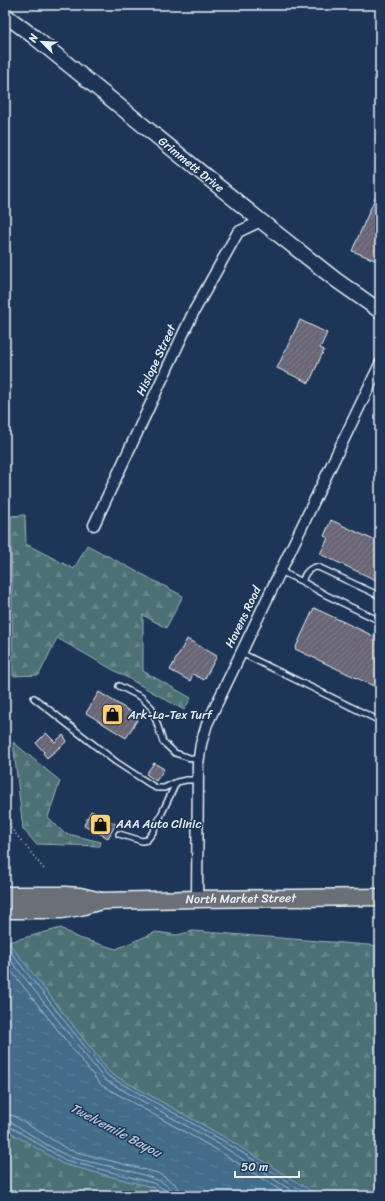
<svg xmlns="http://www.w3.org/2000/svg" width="385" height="1201" viewBox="0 0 385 1201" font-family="Sriracha,sans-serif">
  <defs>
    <pattern id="forest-firs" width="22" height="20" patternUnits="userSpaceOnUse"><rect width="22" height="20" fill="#4c7174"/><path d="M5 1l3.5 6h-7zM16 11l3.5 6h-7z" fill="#668689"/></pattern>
    <pattern id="water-ripples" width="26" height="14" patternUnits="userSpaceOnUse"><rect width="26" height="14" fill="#426c89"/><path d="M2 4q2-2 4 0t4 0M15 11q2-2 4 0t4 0" fill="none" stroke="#5d819a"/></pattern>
    <pattern id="building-hatch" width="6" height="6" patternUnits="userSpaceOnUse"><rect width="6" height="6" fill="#696575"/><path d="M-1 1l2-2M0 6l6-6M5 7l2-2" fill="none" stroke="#7e7c89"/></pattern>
  </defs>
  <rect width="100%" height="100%" fill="#1d3557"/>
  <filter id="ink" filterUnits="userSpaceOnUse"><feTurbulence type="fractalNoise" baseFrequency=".025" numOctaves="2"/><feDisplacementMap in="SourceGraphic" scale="8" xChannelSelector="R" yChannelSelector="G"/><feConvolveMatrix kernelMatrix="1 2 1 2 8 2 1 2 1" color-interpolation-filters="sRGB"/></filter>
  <g filter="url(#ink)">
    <!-- forest -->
    <path fill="url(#forest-firs)" stroke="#9ab1b6" d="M25 515 26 544 74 569 87 545 183 596 166 628 143 615V671L191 698 184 710 57 638 39 675 13 676 11 516Z
      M13 742 60 781 48 817 64 833 101 842 100 846 36 844 23 829Z
      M61 928 76 937 116 949 156 932 177 935 193 931 380 946V1196H319L314 1194 226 1138 110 1073 8 942Z
      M5 1129 63 1164 152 1187 167 1196H5Z"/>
    <!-- water -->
    <path fill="url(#water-ripples)" stroke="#84a1b5" d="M5 938 110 1073 226 1138 319 1196H167L152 1187 63 1164 5 1129Z"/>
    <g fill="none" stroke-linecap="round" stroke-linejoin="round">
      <!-- shore -->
      <path stroke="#a6bccc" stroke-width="1" d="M5 945 108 1076 224 1141 310 1196
        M5 953 105 1080 222 1146 300 1196
        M5 963 101 1085 219 1151 289 1196
        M5 1114 14 1116 69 1150 158 1173 175 1184 179 1189 180 1196
        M5 1120 11 1122C29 1133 47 1146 66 1155 85 1165 173 1172 174 1196
        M5 1126H9L65 1160 153 1183 167 1191 169 1196"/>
    </g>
    <!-- building -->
    <path fill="url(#building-hatch)" stroke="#e8f1f8" d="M380 187V262L352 251Z
      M300 320 327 333 320 348 324 350 309 383 277 368Z
      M331 520 380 543V582L320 554 328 538 324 536Z
      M314 608 380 639V689L295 649Z
      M187 639 217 656 204 680 193 674 190 681 170 670Z
      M99 692 139 717 126 738 86 713Z
      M46 733 55 742 63 735 67 741 47 758 43 753 44 752 36 743Z
      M154 763 164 769 156 781 146 774Z
      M91 811 116 824 108 838 84 825Z"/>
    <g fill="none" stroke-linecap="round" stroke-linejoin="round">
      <defs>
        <path id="service" d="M280 571 303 582
          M380 596 318 567C310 567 303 574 303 582L326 595 380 621
          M241 653 380 721
          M119 686 141 697 152 708 163 742 175 753 199 761
          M34 698 116 762 156 788H164L177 782 186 780H198
          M119 834 142 841 147 840 153 832 176 783"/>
        <path id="minor" d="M94 525 193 313 238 232 261 221
          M197 899 198 764 201 744 207 724 380 364"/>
        <g id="secondary">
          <path id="s1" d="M5 15 33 36 261 221 336 280 380 311"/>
        </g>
        <g id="primary">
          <path d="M5 895H65L80 896 101 901"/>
          <path id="s2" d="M5 910H62L80 907 101 901 197 899 380 897"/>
        </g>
      </defs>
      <!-- service casing -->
      <use href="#service" stroke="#e8f1f8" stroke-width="8"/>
      <!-- minor casing -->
      <use href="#minor" stroke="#e8f1f8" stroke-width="13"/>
      <!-- secondary casing -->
      <use href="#secondary" stroke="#e8f1f8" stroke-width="17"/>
      <!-- primary casing -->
      <use href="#primary" stroke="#e8f1f8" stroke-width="19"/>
      <!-- path -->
      <path stroke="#e8f1f8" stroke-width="1.5" stroke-dasharray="1 3" stroke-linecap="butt" d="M5 788 6 807 11 828 44 869"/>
      <!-- service -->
      <use href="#service" stroke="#1d3557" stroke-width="5"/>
      <!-- minor -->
      <use href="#minor" stroke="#1d3557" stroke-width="10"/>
      <!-- secondary -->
      <use href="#secondary" stroke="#1d3557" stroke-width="14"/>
      <!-- primary -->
      <use href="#primary" stroke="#6b6f75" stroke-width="16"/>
    </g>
  </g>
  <!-- icons -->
  <defs>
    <symbol id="shop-square" viewBox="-11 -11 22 22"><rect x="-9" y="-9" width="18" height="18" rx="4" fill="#ffd166" stroke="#1d3557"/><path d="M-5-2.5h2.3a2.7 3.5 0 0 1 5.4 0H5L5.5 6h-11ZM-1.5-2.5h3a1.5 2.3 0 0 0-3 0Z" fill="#111"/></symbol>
  </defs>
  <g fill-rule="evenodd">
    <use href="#shop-square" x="100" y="702" width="25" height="25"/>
    <use href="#shop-square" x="88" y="812" width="25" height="25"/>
  </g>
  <g text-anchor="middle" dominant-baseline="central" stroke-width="3" stroke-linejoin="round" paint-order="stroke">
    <!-- street labels -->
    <g font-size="12" fill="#e8f1f8" stroke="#1d3557">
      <text stroke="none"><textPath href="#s1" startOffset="239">Grimmett Drive</textPath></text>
      <text transform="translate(156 360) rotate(-65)">Hislope Street</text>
      <text transform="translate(243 617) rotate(-64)">Havens Road</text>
      <text stroke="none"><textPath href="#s2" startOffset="237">North Market Street</textPath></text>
    </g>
    <!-- poi labels -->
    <g font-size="12" fill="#e8f1f8" stroke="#1d3557" text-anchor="start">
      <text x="128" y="715">Ark-La-Tex Turf</text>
      <text x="116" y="824">AAA Auto Clinic</text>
    </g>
    <!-- water labels -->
    <g font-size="13" font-style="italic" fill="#aec2d1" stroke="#1d3557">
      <text transform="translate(116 1130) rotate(28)">Twelvemile Bayou</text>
    </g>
  </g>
  <!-- margin -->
  <rect width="385" height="1201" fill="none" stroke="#1d3557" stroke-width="20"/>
  <rect x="10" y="10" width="365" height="1181" fill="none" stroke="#e8f1f8" stroke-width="1.5" filter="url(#ink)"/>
  <!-- north arrow -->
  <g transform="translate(42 42) rotate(294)" stroke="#1d3557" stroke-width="3" paint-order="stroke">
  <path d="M0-3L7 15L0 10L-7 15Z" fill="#e8f1f8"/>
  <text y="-6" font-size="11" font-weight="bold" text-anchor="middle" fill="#e8f1f8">N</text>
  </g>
  <!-- scale -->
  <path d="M235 1171v6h64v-6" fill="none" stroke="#e8f1f8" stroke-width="2"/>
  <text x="241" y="1171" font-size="12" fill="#e8f1f8" stroke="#1d3557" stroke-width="3" paint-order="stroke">50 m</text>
</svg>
